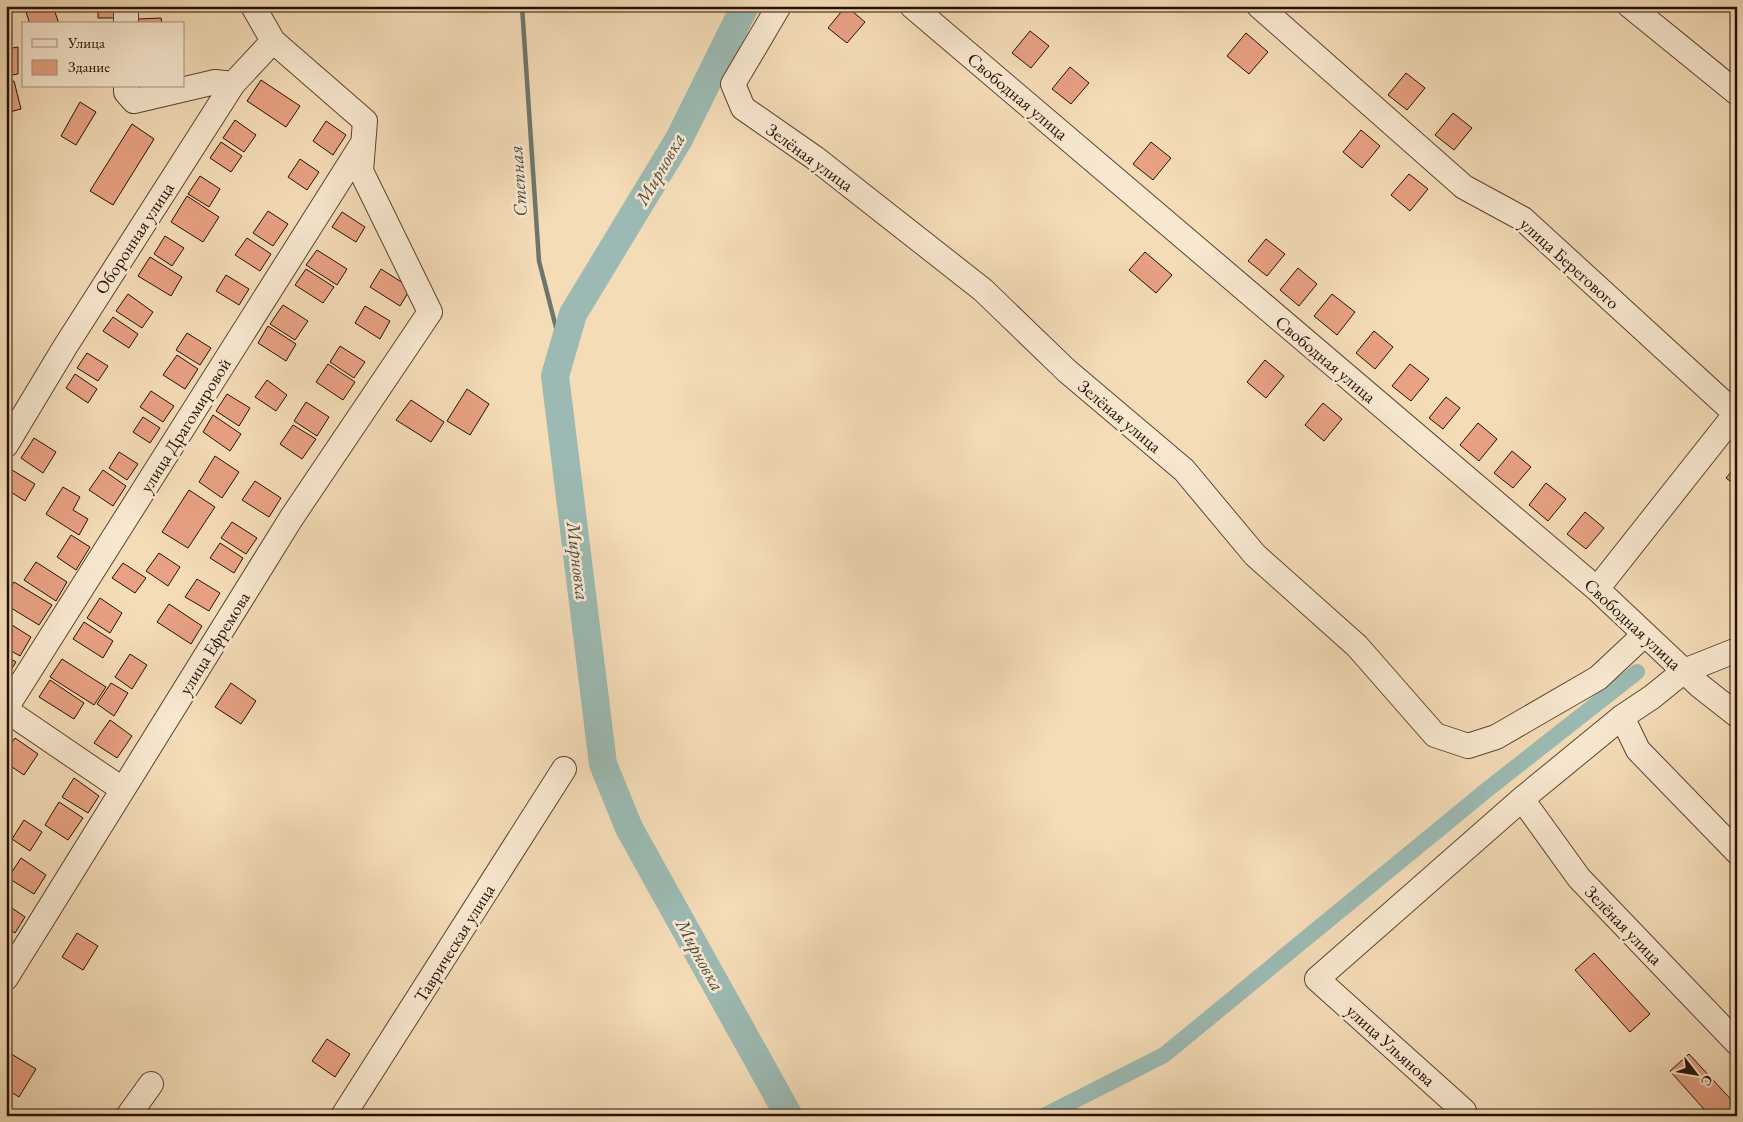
<svg xmlns="http://www.w3.org/2000/svg" width="1743" height="1122" viewBox="0 0 1743 1122" font-family="'EB Garamond',serif">
  <rect width="100%" height="100%" fill="#f4dcb7"/>
  <filter id="stains"><feTurbulence type="fractalNoise" baseFrequency=".004" numOctaves="4"/><feColorMatrix values="0 0 0 0 .2 0 0 0 0 .09 0 0 0 0 .02 0 0 0 .5 -.17"/></filter>
  <radialGradient id="worn" r=".72"><stop offset=".6" stop-color="#630" stop-opacity="0"/><stop offset="1" stop-color="#630" stop-opacity=".3"/></radialGradient>
  <g fill="none" stroke-linecap="round" stroke-linejoin="round">
    <!-- stream -->
    <path stroke="#6d766c" stroke-width="4.5" d="M522 6 539 261 562 351"/>
    <!-- canal -->
    <path stroke="#9cbab3" stroke-width="16" d="M1044 1116 1164 1055 1488 789 1637 672"/>
    <!-- river -->
    <path stroke="#9cbab3" stroke-width="28" d="M745 6 679 139 573 314 555 376 603 764 629 828 789 1116"/>
  </g>
  <!-- building -->
  <path fill="#e8a183" stroke="#261002" d="M24 6H53L59 24H30Z
    M98 6H117L118 18H98Z
    M846 6 865 22 847 43 828 28Z
    M161 18 162 24H138V19Z
    M1030 31 1049 46 1031 68 1012 53Z
    M1246 33 1268 52 1249 74 1227 56Z
    M18 47V74L6 76V49Z
    M1070 67 1089 83 1071 104 1052 89Z
    M1406 73 1425 88 1407 110 1388 95Z
    M261 80 300 106 286 127 247 101Z
    M14 81 21 109 6 113V83Z
    M80 102 96 112 76 145 61 136Z
    M1453 113 1472 128 1454 150 1435 135Z
    M235 120 256 135 244 152 223 138Z
    M326 121 346 135 333 155 313 141Z
    M132 124 154 139 113 205 90 191Z
    M1361 130 1380 146 1362 168 1343 152Z
    M221 142 242 156 231 172 210 158Z
    M1151 142 1171 158 1153 180 1133 164Z
    M300 159 319 172 307 190 288 177Z
    M1409 174 1428 189 1410 211 1391 195Z
    M200 176 220 189 209 207 188 194Z
    M187 196 219 217 203 242 171 222Z
    M268 211 288 224 273 246 253 233Z
    M342 212 365 227 356 242 332 227Z
    M165 236 184 248 172 266 154 254Z
    M247 238 271 254 260 271 235 255Z
    M1266 239 1285 254 1267 276 1248 261Z
    M317 250 347 269 337 285 306 265Z
    M1145 252 1172 275 1156 293 1129 270Z
    M150 257 182 277 171 296 138 276Z
    M1298 268 1317 284 1299 306 1280 290Z
    M306 269 334 287 323 303 295 285Z
    M381 269 411 288 400 306 370 287Z
    M226 275 249 289 239 305 216 291Z
    M128 294 153 312 142 328 116 311Z
    M1332 294 1355 312 1337 335 1314 316Z
    M283 305 308 321 295 340 270 324Z
    M365 306 390 321 380 339 355 323Z
    M113 317 138 334 129 348 103 331Z
    M268 326 296 344 286 361 258 343Z
    M1374 331 1393 347 1375 369 1356 353Z
    M187 333 211 348 200 365 176 350Z
    M340 346 365 362 354 378 330 362Z
    M87 353 108 366 98 381 77 368Z
    M177 355 198 369 185 389 163 375Z
    M1265 360 1284 376 1266 398 1247 382Z
    M328 364 355 382 343 400 316 382Z
    M1410 364 1429 379 1411 401 1392 386Z
    M75 374 97 389 88 403 66 388Z
    M267 380 287 395 276 411 255 397Z
    M467 389 489 404 470 435 447 421Z
    M151 391 174 406 163 422 140 407Z
    M227 394 250 408 239 426 216 411Z
    M1446 397 1460 408 1443 429 1429 418Z
    M411 400 444 422 431 442 396 420Z
    M306 402 329 417 317 436 294 421Z
    M1323 403 1342 419 1324 441 1305 425Z
    M213 415 241 434 230 451 203 432Z
    M143 417 160 428 150 443 133 432Z
    M1478 423 1497 439 1479 461 1460 445Z
    M293 425 316 439 302 459 280 444Z
    M34 438 56 452 43 473 21 458Z
    M1512 451 1531 467 1513 488 1494 473Z
    M119 452 138 464 127 480 109 468Z
    M215 456 239 472 222 498 199 482Z
    M1737 465V486L1726 478Z
    M12 470 35 484 25 501 6 489V479Z
    M103 470 126 486 113 506 89 490Z
    M255 481 281 498 269 517 242 500Z
    M1546 483 1566 499 1548 521 1529 505Z
    M63 487 80 497 73 510 88 519 79 535 46 514Z
    M189 490 215 507 188 548 162 532Z
    M1585 512 1604 528 1586 549 1567 534Z
    M232 522 257 538 246 554 221 538Z
    M71 535 90 547 76 570 57 557Z
    M220 543 243 558 234 573 210 558Z
    M159 553 180 567 168 586 146 571Z
    M36 562 67 582 56 601 24 580Z
    M123 563 146 578 135 593 112 578Z
    M197 579 220 593 209 611 185 597Z
    M14 582 52 605 39 625 6 605V595Z
    M100 598 122 613 110 633 87 618Z
    M169 604 202 626 191 644 157 622Z
    M84 622 113 641 103 658 73 639Z
    M12 625 31 637 20 656 6 648V634Z
    M130 654 147 665 132 689 115 677Z
    M6 656 16 662 6 678Z
    M62 659 106 687 94 705 50 677Z
    M50 680 84 703 74 719 39 697Z
    M111 683 128 693 114 716 97 704Z
    M231 683 256 701 241 724 215 707Z
    M110 720 132 736 117 758 94 743Z
    M15 738 38 754 24 775 6 763V750Z
    M74 778 99 796 88 813 62 797Z
    M59 802 83 818 68 840 45 825Z
    M24 820 42 832 30 851 12 839Z
    M21 858 46 875 34 894 8 878Z
    M6 904 25 917 15 933 6 927Z
    M77 933 98 946 83 970 62 957Z
    M1594 953 1650 1014 1630 1032 1575 970Z
    M327 1039 350 1054 335 1077 312 1061Z
    M8 1052 36 1069 19 1097 6 1089Z
    M1689 1054 1737 1106V1116H1710L1670 1071Z"/>
  <g fill="none" stroke-linecap="round" stroke-linejoin="round">
    <defs>
      <path id="minor" d="M779 6 733 84 743 108 815 158 983 290 1067 371 1184 470 1255 555 1357 646 1435 735 1468 746 1496 737 1598 678 1645 634
        M912 6 1597 589 1700 686 1737 715
        M1259 6 1464 187 1523 219 1737 415
        M1630 6 1737 93
        M126 24V6
        M126 86V92L134 101 215 82 233 84
        M6 445 65 347 233 84 273 41
        M1597 589 1737 412
        M6 708 361 146
        M6 710 122 789
        M1622 717 1638 750 1737 852
        M1522 799 1579 878 1737 1043
        M6 978 292 517 430 312 361 171 365 121 273 41 253 6
        M1464 1111 1317 979 1522 799 1622 717 1652 697 1684 671 1737 650
        M128 1116 151 1084
        M343 1116 564 769"/>
    </defs>
    <!-- minor casing -->
    <use href="#minor" stroke="#5a432f" stroke-width="26"/>
    <!-- minor -->
    <use href="#minor" stroke="#f8e8d0" stroke-width="24"/>
  </g>
  <g text-anchor="middle" dominant-baseline="central" stroke-width="5" stroke-linejoin="round" paint-order="stroke">
    <!-- street labels -->
    <g font-size="18" fill="#261002" stroke="#f8e8d0">
      <text transform="translate(1018 96) rotate(40)">Свободная улица</text>
      <text transform="translate(810 157) rotate(36)">Зелёная улица</text>
      <text transform="translate(134 238) rotate(-57)">Оборонная улица</text>
      <text transform="translate(1570 263) rotate(42)">улица Берегового</text>
      <text transform="translate(1326 359) rotate(40)">Свободная улица</text>
      <text transform="translate(1120 416) rotate(40)">Зелёная улица</text>
      <text transform="translate(185 425) rotate(-58)">улица Драгомировой</text>
      <text transform="translate(1633 624) rotate(43)">Свободная улица</text>
      <text transform="translate(214 643) rotate(-58)">улица Ефремова</text>
      <text transform="translate(1624 925) rotate(46)">Зелёная улица</text>
      <text transform="translate(454 943) rotate(-58)">Таврическая улица</text>
      <text transform="translate(1391 1045) rotate(42)">улица Ульянова</text>
    </g>
    <!-- water labels -->
    <g font-size="19" font-style="italic" fill="#4f4c40" stroke="#f8e8d0">
      <text transform="translate(660 169) rotate(-60)">Мирновка</text>
      <text transform="translate(518 181) rotate(-94)">Степная</text>
      <text transform="translate(578 561) rotate(83)">Мирновка</text>
      <text transform="translate(700 955) rotate(61)">Мирновка</text>
    </g>
  </g>
  <!-- margin -->
  <rect width="1743" height="1122" fill="none" stroke="#f4dcb7" stroke-width="25"/>
  <rect x="8" y="8" width="1728" height="1107" fill="none" stroke="#261002" stroke-width="2.5"/>
  <rect x="12" y="12" width="1718" height="1097" fill="none" stroke="#261002"/>
  <!-- legend -->
  <rect x="22" y="22" width="162" height="65" fill="#f8e8d0" stroke="#a4927e"/>
  <rect x="32" y="39" width="25" height="8" fill="#f8e8d0" stroke="#a4927e"/>
  <text x="68" y="48" font-size="15" fill="#261002">Улица</text>
  <rect x="32" y="60" width="25" height="15" fill="#e8a183" stroke="#a4927e"/>
  <text x="68" y="72" font-size="15" fill="#261002">Здание</text>
  <!-- north arrow -->
  <g transform="translate(1696 1074) rotate(121)" stroke="#f8e8d0" stroke-width="4" paint-order="stroke">
  <path d="M0-4L9 19L0 12L-9 19Z" fill="#261002"/>
  <text y="-8" font-size="14" font-weight="bold" text-anchor="middle" fill="#261002">С</text>
  </g>
  <rect width="100%" height="100%" filter="url(#stains)"/>
  <rect width="100%" height="100%" fill="url(#worn)"/>
</svg>
